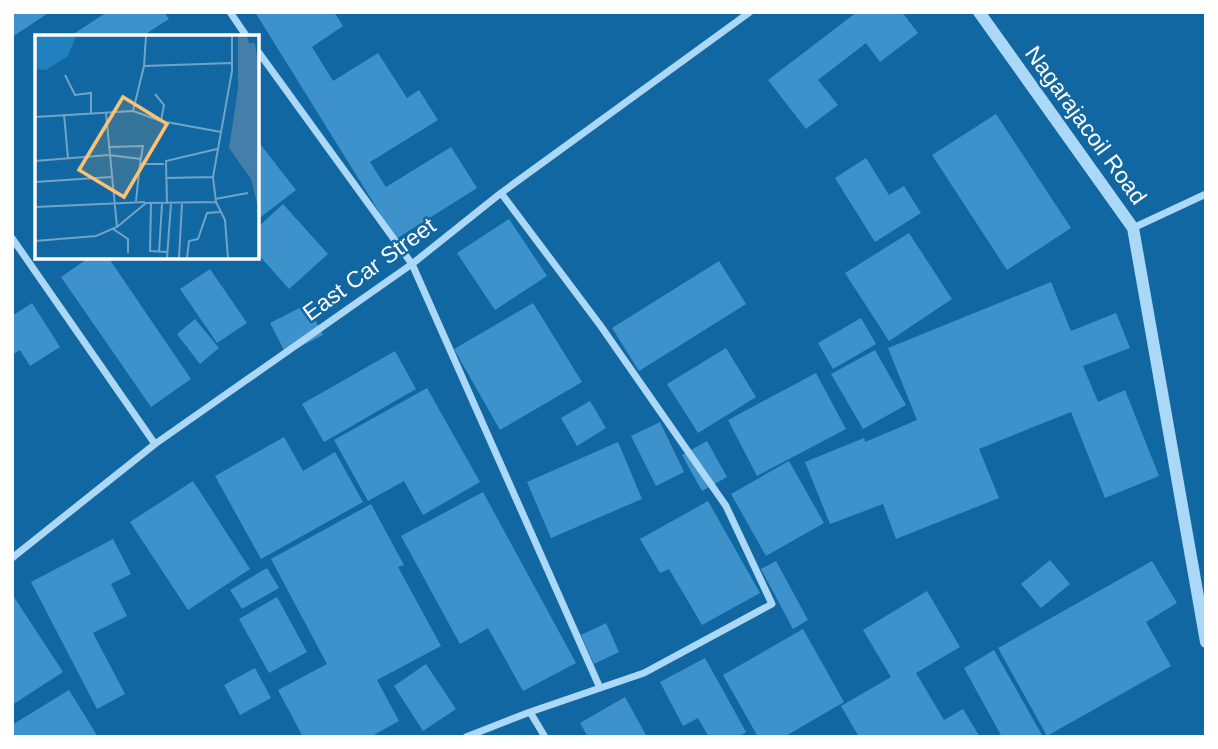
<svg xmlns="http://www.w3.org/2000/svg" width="1218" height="749" viewBox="0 0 1218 749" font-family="Arial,sans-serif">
  <rect width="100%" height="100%" fill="#1167a2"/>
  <!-- building -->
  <path fill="#3e92cb" d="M12 12H50L12 37Z
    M107 12H164L169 19 141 37H69Z
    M255 12H334L343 26 312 47 333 81 378 53 407 98 419 90 438 120 370 162 386 187 451 147 477 188 396 239Z
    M857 12H902L918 33 880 62 866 43 818 80 838 105 806 129 768 80Z
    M996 114 1071 228 1007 270 932 155Z
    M257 140 296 190 257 220Z
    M866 158 889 195 904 186 921 213 875 242 835 178Z
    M283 204 328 254 289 289 257 253V228Z
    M509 219 547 276 495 310 457 253Z
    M909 233 952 299 889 341 845 273Z
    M90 257H108L191 379 151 407 61 277Z
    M719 261 746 304 639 371 612 328Z
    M210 269 247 323 217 343 180 289Z
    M1051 282 1071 331 1116 313 1130 348 1083 366 1098 402 1125 390 1159 476 1105 498 1071 412 979 449 999 498 896 539 883 504 830 524 805 462 864 438 865 442 917 420 888 348Z
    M32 303 60 347 30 366 20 350 12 355V316Z
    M533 303 582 382 500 430 454 349Z
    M307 304 323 335 286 354 270 323Z
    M861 318 876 344 833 369 818 343Z
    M195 319 219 348 200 364 177 334Z
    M726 348 756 397 698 433 667 384Z
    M875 350 906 405 863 429 831 374Z
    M395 351 416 389 324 442 302 404Z
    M816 373 846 429 757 476 728 420Z
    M427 388 480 482 423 515 404 481 368 501 334 440Z
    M590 401 606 428 577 446 561 418Z
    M660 422 684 472 656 486 631 436Z
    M284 437 303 471 335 452 363 502 261 559 215 476Z
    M707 441 727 477 702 491 682 455Z
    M618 442 642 499 551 538 527 482Z
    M789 461 824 523 766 556 731 494Z
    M193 481 250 569 188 610 130 522Z
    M483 492 576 663 523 691 488 628 460 644 401 536Z
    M708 501 760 593 702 625 669 569 660 573 640 539Z
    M371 504 404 565 398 567 441 646 377 680 399 721 370 737H303L278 690 327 664 271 559Z
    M113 539 131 574 111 584 127 616 93 633 125 694 97 709 31 582Z
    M1050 560 1070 584 1041 608 1021 584Z
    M776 561 808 620 793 629 761 569Z
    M1152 561 1177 603 1146 622 1171 666 1047 736 998 648Z
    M267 568 279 588 242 609 230 590Z
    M927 591 960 647 916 673 944 720 963 709 980 737H859L841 706 891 677 863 630Z
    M12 594 63 672 12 705Z
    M277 597 307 652 269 673 239 619Z
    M606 623 619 652 594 664 581 635Z
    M803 629 844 702 784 737H758L723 675Z
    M994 650 1042 735 1039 737H1002L964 668Z
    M705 658 746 732 738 737H709L698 718 683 726 660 682Z
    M426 664 456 709 423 731 394 686Z
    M255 668 271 698 240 715 224 685Z
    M69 690 98 737H12V725Z
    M625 697 647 737H588L580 723Z"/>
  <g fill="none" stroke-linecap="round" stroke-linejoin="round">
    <!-- minor -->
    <path stroke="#abd8f6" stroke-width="7" d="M230 12 247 37
      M257 50 412 264 600 688
      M501 193 600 325 726 506 772 604 644 673 530 712 545 737
      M1133 228 1206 194
      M12 238 155 444
      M12 558 155 444 412 264 501 193 750 12
      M466 737 530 712"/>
    <!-- tertiary -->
    <path stroke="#abd8f6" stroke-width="12" d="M979 12 1133 228 1206 642"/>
  </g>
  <g text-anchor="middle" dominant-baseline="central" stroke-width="5" stroke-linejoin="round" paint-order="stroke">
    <!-- street labels -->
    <g font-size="23" fill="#fff" stroke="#1167a2">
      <text transform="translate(1086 125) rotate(54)">Nagarajacoil Road</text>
      <text transform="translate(369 269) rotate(-36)">East Car Street</text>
    </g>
  </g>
  <!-- overview -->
  <g transform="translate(35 35)">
    <rect width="224" height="224" fill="#1167a2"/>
    <path d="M0 1H41L33 21 11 35 0 34Z" fill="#2081c0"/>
    <path d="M203 1H212L214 8H220L224 35V176L216 144 194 113 203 54Z" fill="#457fa9"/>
    <path fill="none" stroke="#70a4c7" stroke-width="2" d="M109 31 196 28M30 40 40 60 56 58V78M120 59 129 70 126 86M98 76 109 31 111 1M71 78 82 192M29 79 33 123M0 82 98 76 126 86 186 97M73 112 108 111 105 129H129M0 126 74 120 106 124M131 143 178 142M0 147 76 142M180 164 213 158M101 166 105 129M116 168 115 216 133 217M132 169 131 126 182 114M0 172 110 167M78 194 93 204V218M0 206 61 201 82 192 111 168 181 167M124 217 127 169M132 223 136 169M144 223 147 169M152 223 154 206 163 204 172 178 185 177M193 223 190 185 181 167 178 142 197 36V1"/>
    <path fill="#ffc06f" fill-opacity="0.15" stroke="#ffc06f" stroke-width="3.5" d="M88 62 132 89 89 162 44 135Z"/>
    <rect width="224" height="224" fill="none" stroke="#fff" stroke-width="3.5"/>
  </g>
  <!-- border -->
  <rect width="1218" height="749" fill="none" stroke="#ffffff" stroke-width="28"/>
</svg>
